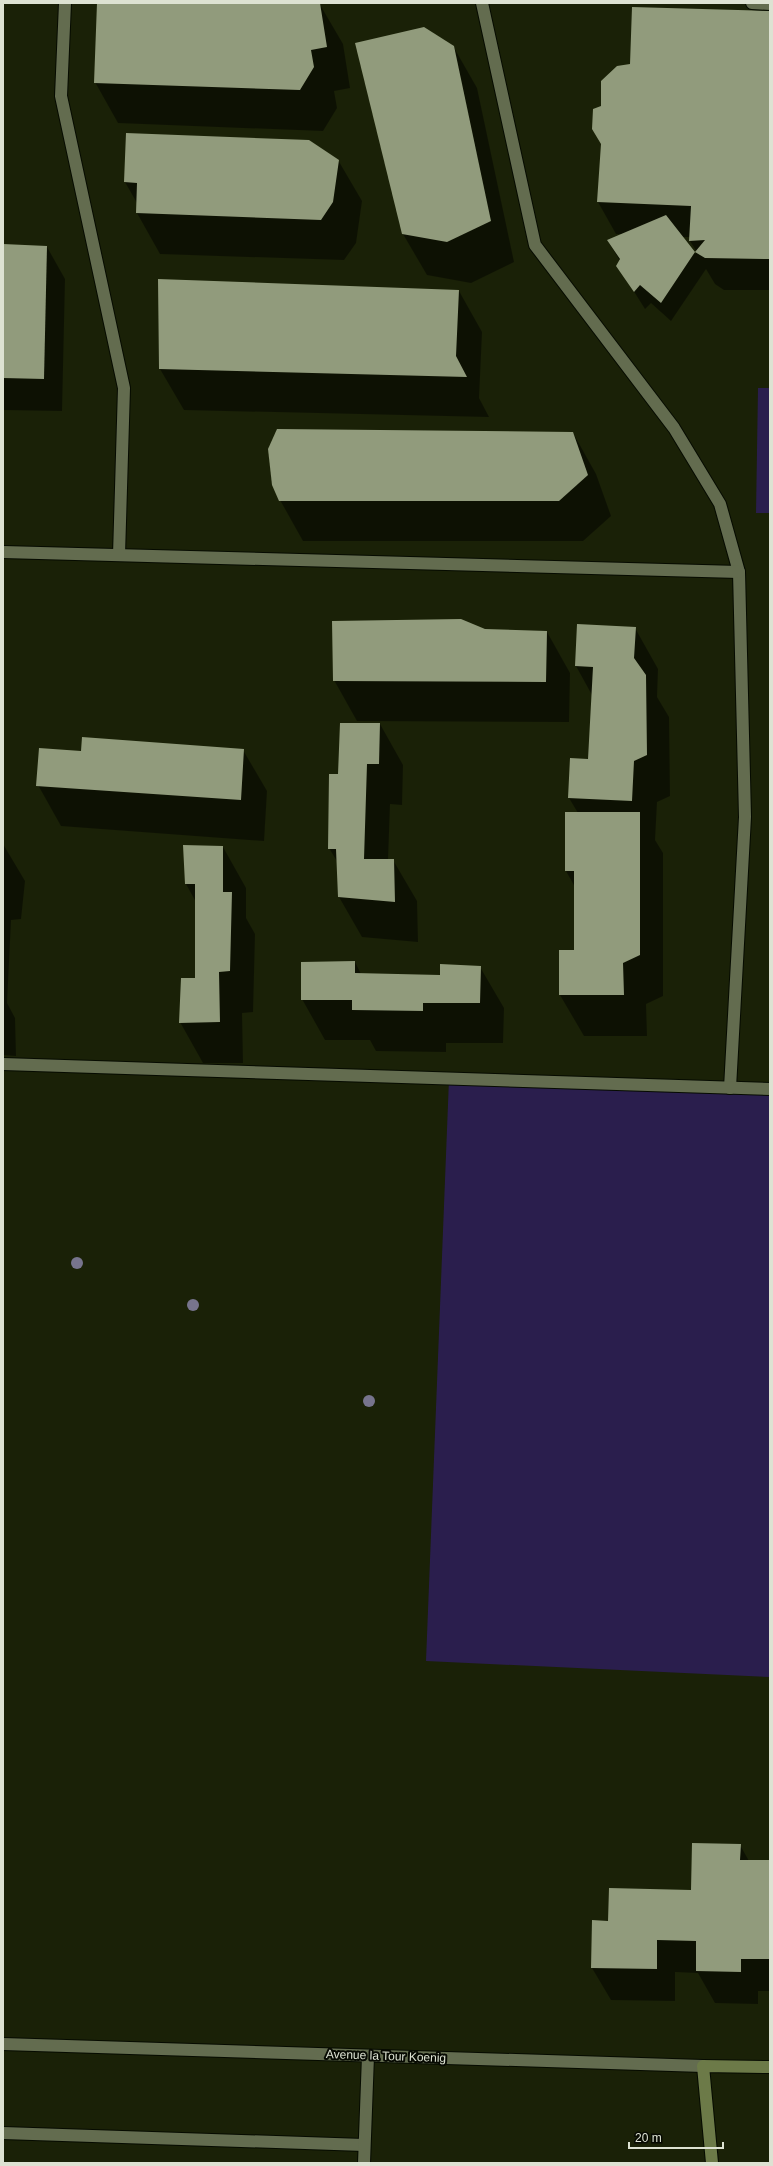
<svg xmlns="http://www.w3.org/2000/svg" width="773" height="2166" font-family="Arial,sans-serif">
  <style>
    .green { fill: #2a1e4d }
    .shadow { fill: #0007; fill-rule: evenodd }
    .building { fill: #919b7c }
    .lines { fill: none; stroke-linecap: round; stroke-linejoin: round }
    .lane-casing { stroke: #060b00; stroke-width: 14 }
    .street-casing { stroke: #060b00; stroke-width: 14 }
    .secondary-casing { stroke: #060b00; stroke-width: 14 }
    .lane { stroke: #636c4f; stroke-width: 12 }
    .street { stroke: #636c4f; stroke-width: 12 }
    .secondary { stroke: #6c7a48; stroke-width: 12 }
    .tree { fill: #77748d }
    .labels { text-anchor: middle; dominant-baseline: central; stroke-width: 4; stroke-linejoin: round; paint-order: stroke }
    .street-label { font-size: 12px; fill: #dde2d2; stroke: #070a02 }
  </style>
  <rect width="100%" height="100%" fill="#1a2107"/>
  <g class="green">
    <polygon points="758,388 770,388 770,513 756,513"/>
    <polygon points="449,1079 770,1092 770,1677 426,1661"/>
  </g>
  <g class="shadow">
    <polygon points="98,3 319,3 343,44 350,88 334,91 337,108 323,131 118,123 95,82"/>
    <path d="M770,12V290H724L715,284L706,269L671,321L651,303L645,309L618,266L620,261L608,241L623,234H616L598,202L602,144V107L631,65ZM682,237H691L690,241L697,252L695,254Z"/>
    <polygon points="453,46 477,88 514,262 471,283 427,275 403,234"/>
    <polygon points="127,134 338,160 362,201 356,243 344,260 160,254 137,213 137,203 125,182"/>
    <polygon points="3,245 47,247 65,279 62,411 3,410"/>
    <polygon points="159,280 459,291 482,332 479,398 489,417 184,410 160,369"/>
    <polygon points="573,433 596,474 611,516 583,541 303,541 280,500"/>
    <polygon points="635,628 658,669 657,697 669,717 670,796 657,802 655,840 663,853 663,996 646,1004 647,1036 584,1036 560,995 575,951 575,887 566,871 578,813 569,798 589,760 592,695 576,666"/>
    <polygon points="485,630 547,632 570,673 569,722 357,721 334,680"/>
    <polygon points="380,724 403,765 402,805 390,804 388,860 393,860 417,901 418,942 362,937 339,897 338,863 329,848 339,775"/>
    <polygon points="243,750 267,791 264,841 61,826 38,785 82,752"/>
    <polygon points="3,844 25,881 21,919 11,920 7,1003 15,1018 16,1056 3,1055"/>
    <polygon points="184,846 223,847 246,888 246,918 255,934 253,1012 242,1013 243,1063 203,1063 180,1022 196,979 196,902 186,884"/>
    <polygon points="355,962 361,974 441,976 480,967 504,1008 503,1043 446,1043 446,1052 376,1051 370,1040 325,1040 302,999"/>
    <polygon points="740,1845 749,1861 770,1861 770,1991 758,1991 758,2004 715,2003 698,1973 675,1972 675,2001 611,2000 592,1968 593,1922 609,1922 692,1891"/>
  </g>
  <g class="building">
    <polygon points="97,3 320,3 327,47 311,50 314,67 300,90 94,83"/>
    <polygon points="632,7 770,11 770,259 705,258 695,252 705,240 689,241 691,206 597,202 601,144 592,129 593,109 601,106 601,81 617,66 630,64"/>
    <polygon points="424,27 454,46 491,221 447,242 402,234 355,43"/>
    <polygon points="126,133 309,140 339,160 333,202 321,220 136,213 137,183 124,182"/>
    <polygon points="666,215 695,252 661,303 640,285 634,292 616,266 620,259 607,240"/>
    <polygon points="3,244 47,246 44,379 3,378"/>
    <polygon points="158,279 459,290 456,356 467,377 159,369"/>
    <polygon points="277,429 573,432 588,475 559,501 279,501 272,485 268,449"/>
    <polygon points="461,619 485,629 547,631 546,682 333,681 332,621"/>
    <polygon points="577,624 636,627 634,658 646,675 647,755 634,761 632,801 568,798 570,758 588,759 593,667 575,666"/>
    <polygon points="340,723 380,723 379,764 367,764 364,859 394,859 395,902 338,897 336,849 328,849 329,774 338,774"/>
    <polygon points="82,737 244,749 241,800 36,786 39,748 81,751"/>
    <polygon points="565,812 640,812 640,955 623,963 624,995 559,995 559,950 574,950 574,871 565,871"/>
    <polygon points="183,845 223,846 223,892 232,892 230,971 219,972 220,1022 179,1023 181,978 195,978 195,884 185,884"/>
    <polygon points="355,961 355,973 440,975 440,964 481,966 480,1003 423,1003 423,1011 352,1010 352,1000 301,1000 301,962"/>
    <polygon points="692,1843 741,1844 740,1860 770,1860 770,1959 741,1959 741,1972 696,1971 696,1941 657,1940 657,1969 591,1968 592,1920 608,1921 609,1888 691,1890"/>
  </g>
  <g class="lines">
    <g class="lane-casing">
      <g id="lane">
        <polyline points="3,2133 364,2145"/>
        <polyline points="364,2163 368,2056"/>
      </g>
    </g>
    <g class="street-casing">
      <g id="street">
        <polyline points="65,3 61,96 124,388 119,555"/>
        <polyline points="482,3 535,245 674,428 720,504 739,572 745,817 730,1088"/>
        <polyline points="752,3 770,4"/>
        <polyline points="3,552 739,572"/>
        <polyline points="3,1064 770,1089"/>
        <polyline points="3,2044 703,2066"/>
      </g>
    </g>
    <g class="secondary-casing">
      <polyline id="secondary" points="712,2163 703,2066 770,2067"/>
    </g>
    <use href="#lane" class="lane"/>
    <use href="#street" class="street"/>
    <use href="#secondary" class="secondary"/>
  </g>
  <g class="tree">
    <circle cx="77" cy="1263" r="6"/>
    <circle cx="193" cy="1305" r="6"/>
    <circle cx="369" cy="1401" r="6"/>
  </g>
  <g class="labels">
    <g class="street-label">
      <text transform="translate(386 2056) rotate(2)">Avenue la Tour Koenig</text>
    </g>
  </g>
  <rect width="773" height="2166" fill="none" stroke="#dde2d2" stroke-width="8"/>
  <path d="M629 2142v6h94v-6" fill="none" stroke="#dde2d2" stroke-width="2"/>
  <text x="635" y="2142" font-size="12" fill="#dde2d2" stroke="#070a02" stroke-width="3" paint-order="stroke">20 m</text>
</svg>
